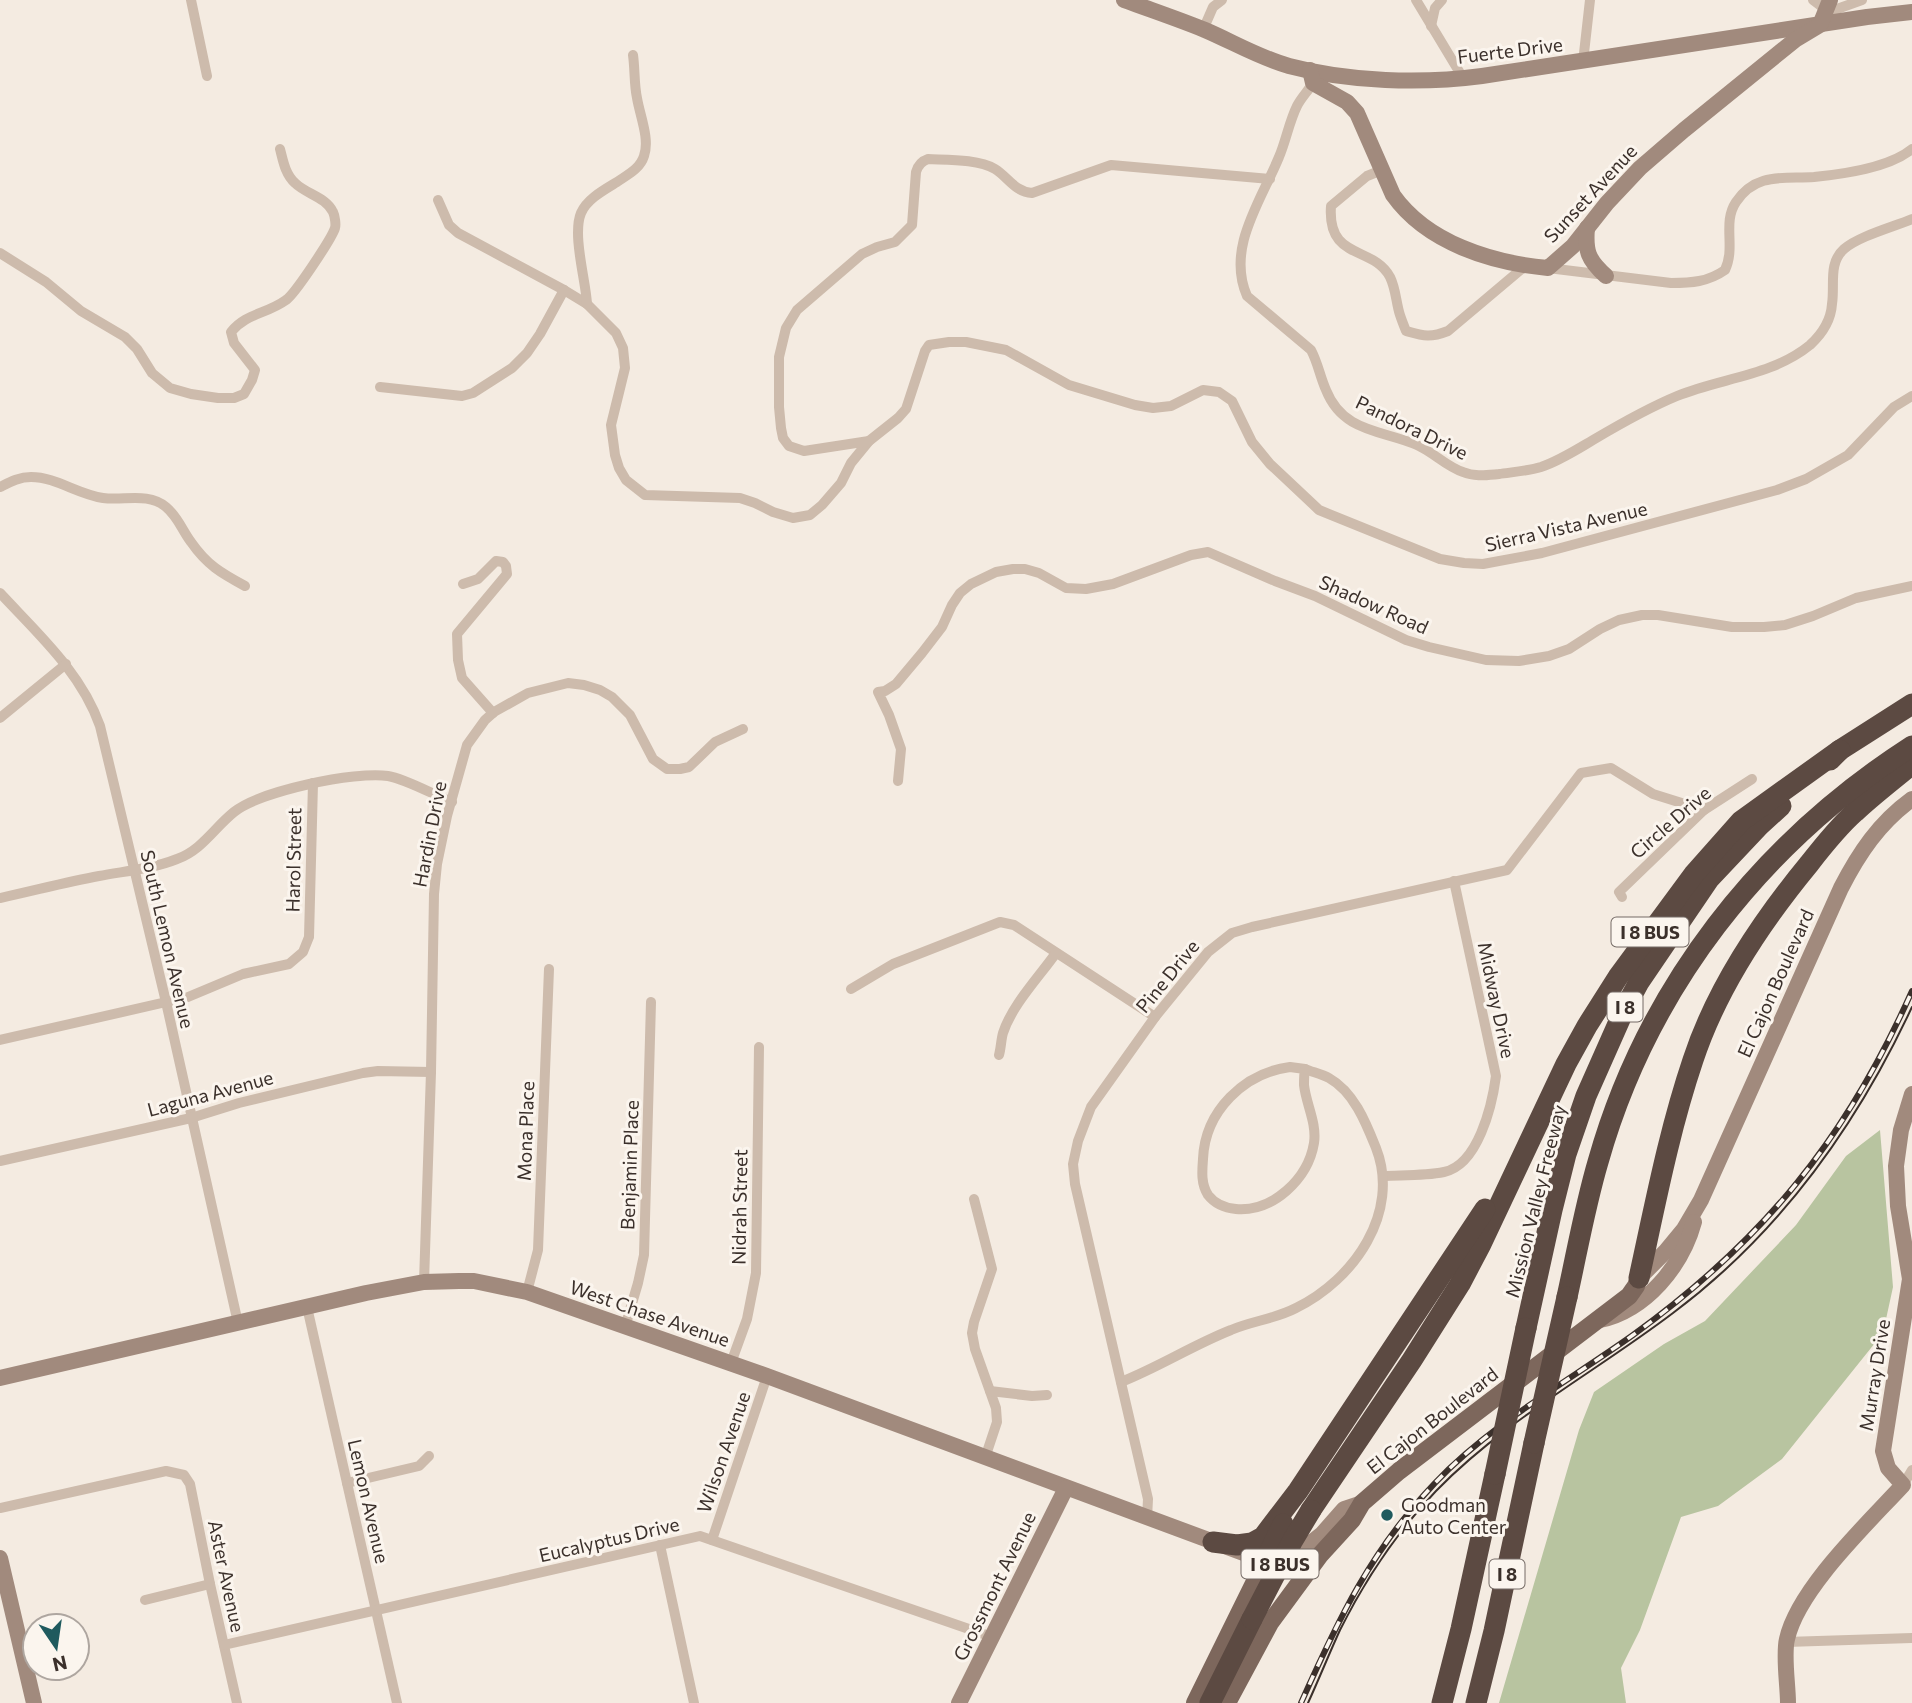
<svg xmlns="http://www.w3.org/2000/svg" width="1912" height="1703" font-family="Commissioner,sans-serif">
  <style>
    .green { fill: #b8c4a0 }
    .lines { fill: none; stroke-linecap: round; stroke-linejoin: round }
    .street { stroke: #cdbbac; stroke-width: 10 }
    .secondary { stroke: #a18a7d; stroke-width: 16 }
    .primary { stroke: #7d675c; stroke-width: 18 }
    .highway { stroke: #5c4a42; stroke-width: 21 }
    .tram { stroke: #3b302b; stroke-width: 2 }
    .rail-casing { stroke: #3b302b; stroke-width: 6 }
    .rail { stroke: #fbf5ee; stroke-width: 3.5; stroke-dasharray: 10; stroke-linecap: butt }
    .highway-bridge { stroke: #5c4a42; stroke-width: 21 }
    .poi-dot { fill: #1f5a5e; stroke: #fbf5ee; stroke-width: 2.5 }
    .labels { text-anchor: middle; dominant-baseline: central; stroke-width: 6; stroke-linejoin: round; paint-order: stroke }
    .shield { fill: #fbf5ee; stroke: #756b66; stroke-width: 2 }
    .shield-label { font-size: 18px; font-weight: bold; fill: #3b302b }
    .street-label { font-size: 19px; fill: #3b302b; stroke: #fbf5ee }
    .poi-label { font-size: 19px; fill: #3b302b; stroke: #fbf5ee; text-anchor: start }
  </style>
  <rect width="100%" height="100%" fill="#f4ebe1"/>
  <polygon class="green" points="1880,1130 1893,1287 1883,1333 1782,1459 1718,1506 1681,1517 1640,1630 1621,1668 1626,1703 1499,1703 1579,1430 1594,1392 1664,1344 1705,1321 1796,1225 1846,1156"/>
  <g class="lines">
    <g class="street">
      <polyline points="191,0 207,76"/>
      <polyline points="1416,0 1463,78"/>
      <polyline points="1813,0 1825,9"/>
      <polyline points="1824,21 1837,9 1862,0"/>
      <polyline points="1431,26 1435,8 1442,0"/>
      <polyline points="1203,30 1213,7 1222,0"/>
      <polyline points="1583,62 1590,0"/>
      <path d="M1313,83C1308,91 1301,98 1297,106C1289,122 1286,141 1279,157C1261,201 1226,248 1247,296L1311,350C1318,363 1320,377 1326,390C1343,433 1383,430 1417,445C1433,452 1447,467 1463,472C1475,477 1487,475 1499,474C1513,472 1528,471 1541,467C1559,461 1576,450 1593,440C1620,424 1648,408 1677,396C1721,378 1772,376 1810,345C1822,334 1831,320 1832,304C1835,285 1828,263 1844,249C1859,236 1893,227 1912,219"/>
      <path d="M1382,170L1367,176L1331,206C1327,261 1373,245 1390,277C1396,289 1396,303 1400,315C1402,321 1404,326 1406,331C1424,336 1430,338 1448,331L1525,266"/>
      <polyline points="438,200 449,225 458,233 564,290 587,304 616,333 623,348 625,368 611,425 615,455 619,468 626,480 645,495 740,498 755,503 773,512 793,518 810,515 822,505 841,483 851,463 869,441 898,418 906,409 925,351 929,345 949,342 966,342 1006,350 1069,385 1135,405 1153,408 1171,406 1203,390 1219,392 1232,401 1252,442 1270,464 1319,510 1440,559 1464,563 1483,564 1542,553 1777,490 1806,479 1848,455 1894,407 1912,396"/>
      <path d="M0,253L46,282L81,311L125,337L137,349L152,373L170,388L191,394L218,398H234L244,394L252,380L255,370L234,343L231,332C246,313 267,314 286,300C295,294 332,238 335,228C336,225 335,216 333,212C326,197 306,194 295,183C285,174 283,160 280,149"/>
      <path d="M1548,268L1671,283C1691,283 1708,282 1725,270C1736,247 1722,223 1736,202C1756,172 1784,179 1814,177C1844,174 1889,168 1912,149"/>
      <path d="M587,304C586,281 572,235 581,213C587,199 604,190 617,182C627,175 640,169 644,156C650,139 640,116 637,98C634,84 635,69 633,55"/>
      <polyline points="380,387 462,396 473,393 512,368 527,353 540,334 564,290"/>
      <path d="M869,441L804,451L789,446L783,438L781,428L779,407V357L786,328L797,310L862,254L877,247L895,242L912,225L916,172C918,165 922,161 928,159C947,160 978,159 995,169C1008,177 1015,192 1032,193L1111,165L1270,179"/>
      <path d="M0,487C10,482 19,477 31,477C56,477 77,494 103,498C124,501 148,492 166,507C178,517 182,530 191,542C207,565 221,573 245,586"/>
      <polyline points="463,584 478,579 496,561 503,562 506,566 507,574 457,634 458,660 462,678 493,713"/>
      <path d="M0,593C38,634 81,672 100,726L166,1002L238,1323"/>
      <polyline points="0,718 66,664"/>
      <polyline points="898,781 901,749 889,715 878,692 885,691 896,684 922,653 942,627 952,605 960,593 971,584 996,572 1013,569 1025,569 1039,573 1066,588 1086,589 1113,584 1191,555 1208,552 1275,581 1315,596 1406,640 1429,647 1486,660 1519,661 1549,656 1569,649 1600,629 1619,620 1642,615 1658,615 1732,627 1764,627 1785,625 1813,616 1856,598 1912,586"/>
      <polyline points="1622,897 1619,892 1704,810 1752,779"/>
      <path d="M0,898C33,891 66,882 99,876C125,871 152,869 177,859C202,850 214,828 234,812C260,791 355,771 388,776C406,779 434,795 452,802"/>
      <polyline points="851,989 893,964 1000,922 1014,925 1155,1017"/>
      <polyline points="0,1040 188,997 243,974 289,964 303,952 309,937 313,783"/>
      <path d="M999,1055C1001,1048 1001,1040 1003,1033C1012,1005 1039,977 1056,953"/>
      <path d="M1290,1067L1305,1069C1304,1074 1304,1080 1304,1085C1306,1104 1317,1123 1314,1143C1308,1179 1273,1212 1236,1209C1225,1208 1215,1204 1208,1195C1201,1184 1202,1172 1203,1159C1205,1111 1244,1073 1290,1067Z"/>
      <polyline points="0,1161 191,1118 239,1103 363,1073 378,1071 431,1072"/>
      <path d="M1383,1176C1403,1175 1424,1176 1444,1172C1478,1165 1492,1106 1496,1076L1454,881"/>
      <polyline points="974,1199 992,1269 974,1322 972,1333 975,1349 996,1408 997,1422 985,1458"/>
      <polyline points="424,1282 431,1072 434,894 437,864 447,816 467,745 485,720 494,712 528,693 568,683 584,685 600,690 612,697 630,715 653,759 667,769 680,769 689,767 715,742 743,729"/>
      <polyline points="527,1292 538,1250 549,969"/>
      <polyline points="307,1307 397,1703"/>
      <polyline points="625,1327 638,1283 644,1255 651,1002"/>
      <polyline points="731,1363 747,1319 756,1273 759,1047"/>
      <path d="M1121,1382C1159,1367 1193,1345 1231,1330C1252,1321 1275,1319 1296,1308C1354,1280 1401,1212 1376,1148C1366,1123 1354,1092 1329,1078C1322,1074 1312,1072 1305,1069"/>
      <polyline points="990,1391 1032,1396 1047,1395"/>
      <polyline points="347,1483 419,1466 429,1456"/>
      <polyline points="1903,1485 1912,1470"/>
      <polyline points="0,1508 166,1471 184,1475 190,1484 210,1584 237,1703"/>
      <polyline points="1147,1518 1148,1499 1075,1184 1073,1164 1078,1141 1091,1107 1155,1017 1208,952 1232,933 1252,927 1507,870 1581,773 1611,768 1653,794 1704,810"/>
      <polyline points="712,1540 767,1376"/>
      <polyline points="660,1545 694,1703"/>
      <polyline points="145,1600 210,1584"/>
      <polyline points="1786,1642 1912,1638"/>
      <polyline points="224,1645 700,1536 992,1637"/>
    </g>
    <g class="secondary">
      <path d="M1124,0C1151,10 1178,19 1205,30C1233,42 1260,58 1289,66C1349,82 1422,84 1482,76L1867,17L1912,12"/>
      <path d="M1310,70L1313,83L1347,102L1357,113L1393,195C1427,243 1492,263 1548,268L1573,246L1607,203L1640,168L1684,130L1795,40L1820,25L1830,0"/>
      <path d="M1587,228C1585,251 1588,260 1606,276"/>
      <path d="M1639,1278L1665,1252L1684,1229L1701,1200L1841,888C1859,853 1879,823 1912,799"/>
      <path d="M1600,1320C1646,1310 1682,1266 1694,1222"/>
      <polyline points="0,1378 366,1293 424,1282 459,1281 474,1281 527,1292 767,1376 1265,1561 1294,1552 1307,1546 1322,1534 1344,1509 1362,1503"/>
      <polyline points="0,1558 34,1703"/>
      <polyline points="959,1703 1066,1488"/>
      <path d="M1788,1703C1788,1685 1783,1655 1787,1639C1798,1589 1868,1523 1903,1485L1888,1468L1883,1451L1910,1279L1898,1206L1896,1166L1901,1130L1912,1094"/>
    </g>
    <g class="primary">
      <polyline points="1195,1703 1265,1561"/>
      <polyline points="1227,1703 1270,1623 1320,1555 1352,1520 1362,1503 1399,1471 1629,1296 1636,1286 1639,1278"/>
    </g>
    <g class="highway">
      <polyline points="1830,760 1840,750 1912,704"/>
      <path d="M1639,1278C1655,1205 1669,1131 1693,1060C1716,990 1762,921 1809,864C1823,846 1838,827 1855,812C1873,795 1893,780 1912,764"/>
      <path d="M1567,1297C1577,1252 1585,1206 1598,1162C1647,988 1760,844 1912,746"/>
      <polyline points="1526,1328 1552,1210 1566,1154 1586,1096 1625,1008 1639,982 1709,879 1759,826 1781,806"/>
      <polyline points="1311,1510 1412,1360 1460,1284 1481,1244 1566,1064 1587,1026 1618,977 1694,874 1741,821 1840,750"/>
      <polyline points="1213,1542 1237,1545 1252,1543 1263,1537 1298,1491 1485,1209"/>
      <polyline points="1265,1561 1283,1524"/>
      <polyline points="1210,1703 1252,1619"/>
      <polyline points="1442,1703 1461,1629 1495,1474"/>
      <polyline points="1476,1703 1494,1631 1534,1443"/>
    </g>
    <path class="tram" d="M1308,1703C1319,1679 1329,1654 1340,1630C1365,1580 1397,1532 1436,1491C1505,1420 1594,1373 1673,1313C1780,1233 1856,1127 1912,1007"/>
    <g class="rail-casing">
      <path id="rail" d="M1301,1703C1338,1620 1371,1550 1435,1483C1491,1424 1567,1382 1633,1335C1764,1240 1846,1139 1912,991"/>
    </g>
    <use href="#rail" class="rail"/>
    <g class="highway-bridge">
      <polyline points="1534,1443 1567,1297"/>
      <polyline points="1495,1474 1526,1328"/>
      <polyline points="1252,1619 1293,1540 1311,1510"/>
    </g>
  </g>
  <circle class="poi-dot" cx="1387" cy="1515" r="7"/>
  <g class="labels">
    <g class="shield">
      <rect x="1611.5" y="917.5" width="77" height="29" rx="5"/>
      <rect x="1607.5" y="992.5" width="35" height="29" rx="5"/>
      <rect x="1241.5" y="1549.5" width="77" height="29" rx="5"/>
      <rect x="1489.5" y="1559.5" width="35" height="29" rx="5"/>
    </g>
    <g class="shield-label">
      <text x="1650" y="932">I 8 BUS</text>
      <text x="1625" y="1007">I 8</text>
      <text x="1280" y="1564">I 8 BUS</text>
      <text x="1507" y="1574">I 8</text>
    </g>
    <g class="street-label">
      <text transform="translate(1510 50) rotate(-7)">Fuerte Drive</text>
      <text transform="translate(1590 193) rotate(-47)">Sunset Avenue</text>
      <text transform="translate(1412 427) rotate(26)">Pandora Drive</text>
      <text transform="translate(1566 526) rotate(-13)">Sierra Vista Avenue</text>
      <text transform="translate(1374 604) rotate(24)">Shadow Road</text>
      <text transform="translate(1670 822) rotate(-41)">Circle Drive</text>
      <text transform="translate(429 834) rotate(-79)">Hardin Drive</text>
      <text transform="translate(293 860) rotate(-89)">Harol Street</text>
      <text transform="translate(168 939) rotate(77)">South Lemon Avenue</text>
      <text transform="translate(1167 976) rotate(-51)">Pine Drive</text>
      <text transform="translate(1775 983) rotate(-66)">El Cajon Boulevard</text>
      <text transform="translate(1497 1000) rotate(78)">Midway Drive</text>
      <text transform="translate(210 1093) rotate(-15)">Laguna Avenue</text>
      <text transform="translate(525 1131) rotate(-88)">Mona Place</text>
      <text transform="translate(629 1165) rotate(-88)">Benjamin Place</text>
      <text transform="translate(1535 1201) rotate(-76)">Mission Valley Freeway</text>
      <text transform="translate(739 1207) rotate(-89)">Nidrah Street</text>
      <text transform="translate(650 1313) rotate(19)">West Chase Avenue</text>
      <text transform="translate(1874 1375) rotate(-81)">Murray Drive</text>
      <text transform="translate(1432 1420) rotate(-38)">El Cajon Boulevard</text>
      <text transform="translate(723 1452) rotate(-71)">Wilson Avenue</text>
      <text transform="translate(369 1501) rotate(77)">Lemon Avenue</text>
      <text transform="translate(609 1539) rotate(-13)">Eucalyptus Drive</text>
      <text transform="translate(227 1576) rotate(78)">Aster Avenue</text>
      <text transform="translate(994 1586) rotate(-64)">Grossmont Avenue</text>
    </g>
    <g class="poi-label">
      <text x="1401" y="1504">Goodman<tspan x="1401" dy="22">Auto Center</tspan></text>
    </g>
  </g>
  <g transform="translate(56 1647) rotate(167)"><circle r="33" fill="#fbf5ee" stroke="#aea6a0" stroke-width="2"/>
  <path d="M0-5L12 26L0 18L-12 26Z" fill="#1f5a5e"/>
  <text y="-10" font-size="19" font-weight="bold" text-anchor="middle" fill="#3b302b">N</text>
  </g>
</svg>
